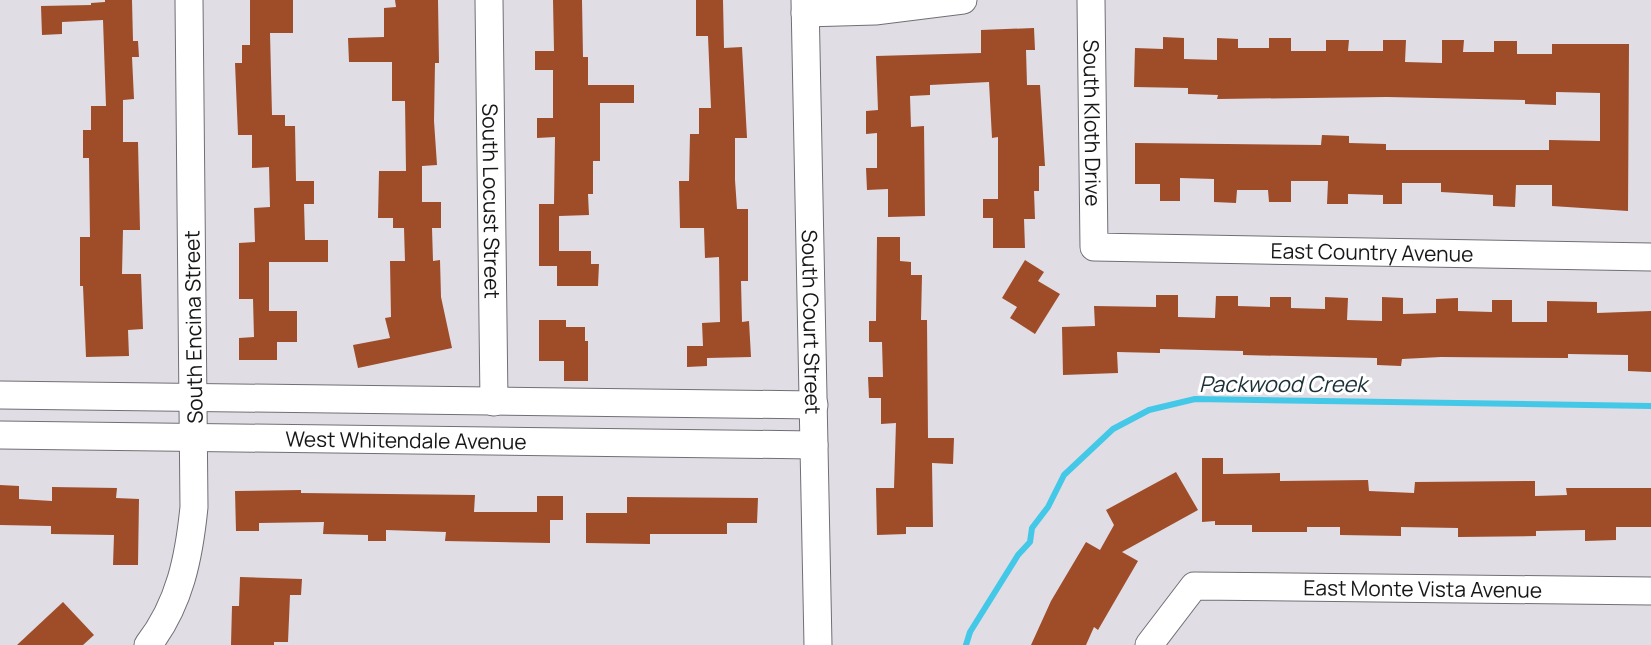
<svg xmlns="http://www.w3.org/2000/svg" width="1651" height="645" font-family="Manrope,sans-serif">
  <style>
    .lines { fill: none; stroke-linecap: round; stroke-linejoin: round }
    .stream { stroke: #43c8e7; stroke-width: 6 }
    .building { fill: #9f4c29 }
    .minor-casing { stroke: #726e76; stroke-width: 29 }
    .minor { stroke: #fff; stroke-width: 27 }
    .labels { text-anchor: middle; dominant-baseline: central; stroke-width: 6; stroke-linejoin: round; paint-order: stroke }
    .street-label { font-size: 21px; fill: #171618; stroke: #fff }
    .water-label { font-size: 22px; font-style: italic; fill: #1a3036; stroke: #fff }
  </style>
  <rect width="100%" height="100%" fill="#e1dde5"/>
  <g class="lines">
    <polyline class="stream" points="966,645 970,632 1018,555 1030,542 1032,528 1048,507 1064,475 1113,429 1149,410 1195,399 1651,406"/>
  </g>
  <g class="building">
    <polygon points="105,0 132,0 133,41 138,41 139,57 132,57 134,99 123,100 123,142 138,142 140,230 123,230 122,274 141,274 143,329 128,330 129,356 86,357 83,286 80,286 80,237 90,237 89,158 83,158 83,130 91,130 91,106 106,106 103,20 62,22 62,34 42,35 41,6 91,5 91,3 105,2"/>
    <polygon points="250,0 293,0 293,33 270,33 272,115 285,115 285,126 295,126 296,181 314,181 314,204 304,204 305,240 328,240 328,262 269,262 269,311 297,311 297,342 277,342 277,360 239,360 239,338 254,337 253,299 239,299 239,243 255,242 254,208 270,207 269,167 252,168 252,135 238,135 235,63 242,63 242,45 250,45"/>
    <polygon points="395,0 438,0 439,63 435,63 434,121 437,165 422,166 422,202 441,202 441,228 432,228 433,261 440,260 441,297 452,348 358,368 353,345 390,338 385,318 391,317 390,261 405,261 404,228 393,228 393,218 378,218 379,171 406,171 405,101 392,101 392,62 349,62 348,38 384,37 384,8 396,7"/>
    <polygon points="553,0 582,0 583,57 588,57 588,85 634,85 634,103 600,103 600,161 593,161 593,194 588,194 589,215 559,216 559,251 591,251 591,264 599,264 598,286 557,286 557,266 539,266 539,204 554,204 555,137 537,138 537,118 553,118 553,70 535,70 535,51 554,51"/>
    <polygon points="696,0 723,0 724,48 742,47 747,138 735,138 735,180 737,209 748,209 748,281 741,281 742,322 749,321 751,357 707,358 707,366 687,367 687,346 703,346 702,323 720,322 719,257 705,258 704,228 680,228 679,181 689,181 690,134 699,134 699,108 711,108 708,36 696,36"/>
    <polygon points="1034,28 1035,50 1026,50 1027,85 1040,85 1045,166 1039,166 1039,191 1034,191 1035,219 1024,219 1025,248 993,248 993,218 983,218 983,199 998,199 998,137 992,138 989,82 930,85 930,95 910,96 911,127 924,126 925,216 888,217 888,189 867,190 866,168 877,168 877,133 866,134 866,111 878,110 876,56 981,53 981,30"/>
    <polygon points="1163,37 1184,38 1184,59 1217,60 1217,38 1238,39 1238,48 1269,48 1269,38 1291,38 1291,51 1326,51 1326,40 1349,40 1348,51 1383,51 1383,40 1406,40 1405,62 1442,63 1442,40 1464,40 1463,52 1494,52 1494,41 1517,41 1517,54 1552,54 1552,44 1629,44 1628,211 1552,206 1552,185 1516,185 1515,207 1493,206 1493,195 1441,192 1441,183 1402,183 1402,204 1383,204 1383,195 1348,194 1348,204 1327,204 1328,181 1291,181 1291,202 1269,202 1268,190 1237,190 1236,203 1214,202 1214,179 1180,178 1180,201 1160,201 1160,184 1135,184 1135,143 1321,145 1322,135 1349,136 1349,143 1386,144 1386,150 1549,150 1549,140 1600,141 1600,93 1556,92 1556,105 1525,104 1525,100 1387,97 1217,99 1218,95 1188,94 1188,88 1134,87 1135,48 1163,49"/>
    <polygon points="877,237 900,237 900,261 911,262 911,275 922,275 921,320 927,320 928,438 954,438 953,464 932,463 933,527 906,527 906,534 877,535 876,488 894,488 896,423 881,424 881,398 869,398 868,377 883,377 882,342 869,342 869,321 876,321"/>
    <polygon points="1025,260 1044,272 1038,281 1060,294 1035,334 1010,318 1017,307 1002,298"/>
    <polygon points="1156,295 1178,295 1178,317 1215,318 1216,296 1238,296 1238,306 1270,307 1270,297 1291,297 1291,308 1325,309 1325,297 1348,298 1347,320 1382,321 1382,297 1403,298 1403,314 1436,313 1436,299 1458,298 1458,311 1492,312 1492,300 1512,300 1512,322 1547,322 1547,301 1597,302 1597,313 1651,311 1651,372 1628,371 1628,355 1568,354 1568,358 1441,357 1402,359 1401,366 1377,365 1377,358 1243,355 1243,351 1160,349 1160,353 1117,352 1118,373 1063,375 1062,327 1095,326 1094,306 1156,307"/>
    <polygon points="539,320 566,320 566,327 585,327 585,341 588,341 588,381 564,381 564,361 539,361"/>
    <polygon points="1202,458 1223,458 1223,474 1280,473 1280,481 1368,480 1369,491 1414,493 1415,482 1535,481 1535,496 1567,495 1566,488 1651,488 1651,527 1616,527 1616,540 1585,541 1585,530 1536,531 1536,536 1458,537 1458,528 1401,527 1401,536 1340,535 1340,527 1307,527 1307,532 1252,532 1252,525 1215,525 1215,521 1202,522"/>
    <polygon points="1176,472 1198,510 1122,552 1138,561 1098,630 1094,627 1086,645 1031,645 1051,601 1086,542 1100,550 1114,525 1106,510"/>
    <polygon points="0,485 19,486 19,499 52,501 52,487 117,488 116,498 139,499 138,565 113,565 114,535 51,534 51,526 0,525"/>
    <polygon points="301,490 301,493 475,495 474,512 537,512 537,496 563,496 563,520 550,520 550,543 445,541 446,532 386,530 386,541 368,541 368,535 323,534 324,522 259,523 259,531 236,531 235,491"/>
    <polygon points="627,497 758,498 757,523 727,523 727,534 650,534 650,544 586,543 586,513 627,513"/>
    <polygon points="240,577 302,579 301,595 290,595 288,642 274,642 274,645 231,645 232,606 239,606"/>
    <polygon points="63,602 94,635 83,645 17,645"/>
  </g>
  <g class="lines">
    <g class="minor-casing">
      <g id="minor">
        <path id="s1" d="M489,0L494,402"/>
        <path id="s2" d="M805,0L818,645"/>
        <path id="s3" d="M1091,0L1094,247L1651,257"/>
        <polyline points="805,13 875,11 963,0"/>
        <polyline points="0,395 814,405"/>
        <path id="s4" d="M0,435L814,445"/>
        <path d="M148,645C180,604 189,557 194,507L189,0"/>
        <path id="s5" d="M1149,645L1194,586L1651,591"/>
      </g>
    </g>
    <use href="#minor" class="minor"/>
  </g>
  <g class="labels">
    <g class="street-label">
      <text stroke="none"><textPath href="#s3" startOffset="123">South Kloth Drive</textPath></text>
      <text stroke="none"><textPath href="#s1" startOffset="201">South Locust Street</textPath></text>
      <text stroke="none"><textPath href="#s3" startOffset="525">East Country Avenue</textPath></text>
      <text stroke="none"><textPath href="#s2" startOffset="322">South Court Street</textPath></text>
      <text transform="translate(193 327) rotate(-91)">South Encina Street</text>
      <text stroke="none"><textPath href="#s4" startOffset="406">West Whitendale Avenue</textPath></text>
      <text stroke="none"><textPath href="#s5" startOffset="303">East Monte Vista Avenue</textPath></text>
    </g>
    <g class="water-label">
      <text x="1283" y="384">Packwood Creek</text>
    </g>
  </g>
</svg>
